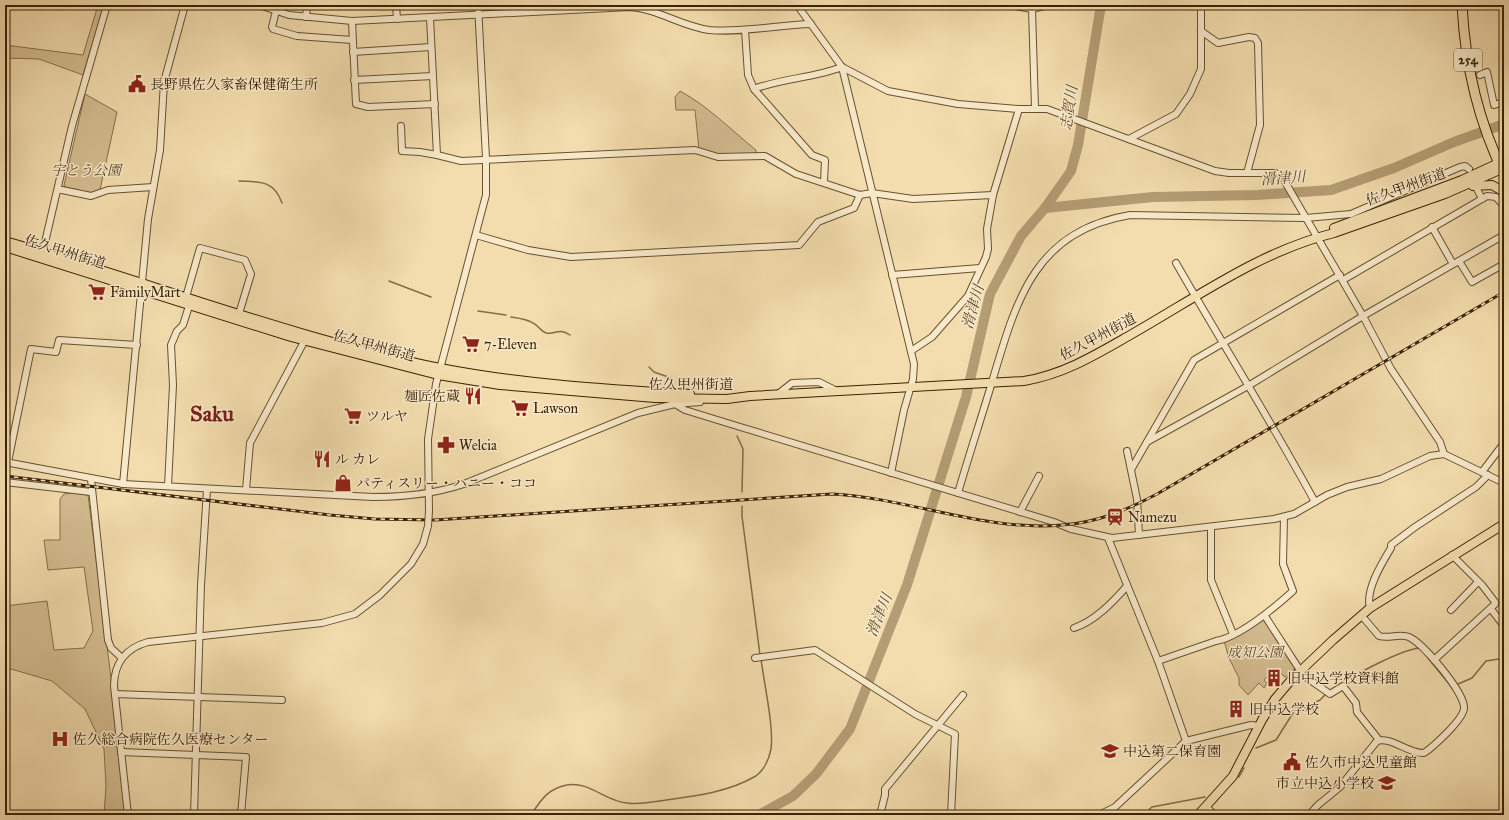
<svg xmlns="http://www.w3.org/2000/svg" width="1509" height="820" font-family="'IM FELL Great Primer','Noto Serif JP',serif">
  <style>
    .green { fill: #d4bd91; stroke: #88704a }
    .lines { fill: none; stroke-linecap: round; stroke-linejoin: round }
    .stream { stroke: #846c47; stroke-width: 1.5 }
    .river { stroke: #b49d74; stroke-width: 10 }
    .minor-casing { stroke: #69512e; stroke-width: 8 }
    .major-casing { stroke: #3b2204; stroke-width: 10 }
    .highway-casing { stroke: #3b2204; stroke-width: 11 }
    .minor { stroke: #f7e9ca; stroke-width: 6 }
    .major { stroke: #f3ddae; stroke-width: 8 }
    .highway { stroke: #f3ddae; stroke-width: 9 }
    .rail-casing { stroke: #3b2204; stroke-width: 3 }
    .rail { stroke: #f7e9ca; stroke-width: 1.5; stroke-dasharray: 4.5; stroke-linecap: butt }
    .minor-bridge-casing { stroke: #69512e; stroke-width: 8; stroke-linecap: butt }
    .minor-bridge { stroke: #f7e9ca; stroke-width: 6 }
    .labels { text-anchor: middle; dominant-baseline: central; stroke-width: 3; stroke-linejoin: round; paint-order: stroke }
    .shield { fill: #f7e9ca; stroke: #735e3f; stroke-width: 1 }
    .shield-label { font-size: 13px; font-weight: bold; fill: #3b2204 }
    .poi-label { font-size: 14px; fill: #3b2204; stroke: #f7e9ca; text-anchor: start }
    .park-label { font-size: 14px; font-style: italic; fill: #614927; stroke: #f7e9ca }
    .street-label { font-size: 14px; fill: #3b2204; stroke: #f7e9ca }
    .water-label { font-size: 15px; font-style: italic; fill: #654d2b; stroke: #f7e9ca }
    .town-label { font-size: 22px; font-weight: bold; fill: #7a1f14; stroke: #f7e9ca }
  </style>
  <rect width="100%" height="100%" fill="#f3ddae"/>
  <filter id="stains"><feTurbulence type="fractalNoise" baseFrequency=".005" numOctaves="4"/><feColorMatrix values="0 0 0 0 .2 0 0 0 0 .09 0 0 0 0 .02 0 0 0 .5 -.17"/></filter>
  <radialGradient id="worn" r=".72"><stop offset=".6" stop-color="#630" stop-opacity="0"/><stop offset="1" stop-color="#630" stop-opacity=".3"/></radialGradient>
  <g class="green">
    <polygon points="98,5 104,5 83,75 39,59 5,58 5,45 83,55"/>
    <path d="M680,91C708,106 731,130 756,150V154L719,155L699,150L695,110H676L675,97Z"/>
    <polygon points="85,94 117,112 100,190 91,193 65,187 64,185"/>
    <polygon points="74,493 88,495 111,678 126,815 104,815 106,786 104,749 85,709 52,681 11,669 5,670 5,606 47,601 54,650 84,648 93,631 84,567 48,570 44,540 60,540 60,499 64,494"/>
    <polygon points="1261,619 1265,620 1296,668 1285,677 1275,668 1264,680 1267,683 1264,688 1259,683 1248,695 1239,685 1239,678 1229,658 1224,641"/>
  </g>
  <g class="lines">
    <g class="stream">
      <path d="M239,181C260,182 274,180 282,203"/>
      <polyline points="389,281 431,297"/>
      <polyline points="478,311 506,315"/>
      <path d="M511,317C518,318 527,319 533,323C538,325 540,331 546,333C556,335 558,327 570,335"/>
      <polyline points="649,367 654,372 671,378"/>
      <polyline points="737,436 743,449 742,492"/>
      <polyline points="742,506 742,516 760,655"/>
      <polyline points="1423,652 1450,685"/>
      <path d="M1342,683C1358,673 1401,650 1419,648"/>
      <polyline points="1458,684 1472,678 1486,661 1499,659 1504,654"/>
      <polyline points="1256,748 1276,740 1293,713 1320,700 1326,694"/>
      <polyline points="1239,777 1244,768"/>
      <path d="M531,815C541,800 547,789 567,785C589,781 605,801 627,803C640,805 653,802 666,800C695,796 728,792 754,777C763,772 769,760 771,749C774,727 764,683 761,659"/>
      <polyline points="1143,815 1152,807 1205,797"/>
    </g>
    <g class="river">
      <polyline points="1045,208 1153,197 1257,195 1331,190 1394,168 1454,142 1504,124"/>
      <polyline points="759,815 793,796 816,774 850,729 907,585 966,397 990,294 1021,236 1045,208 1071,171 1078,145 1101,5"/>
    </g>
    <g class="minor-casing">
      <g id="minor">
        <path d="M259,5L289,15L352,21L630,7C658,9 681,26 709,30C743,33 777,25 811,24"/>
        <polyline points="396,5 397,19"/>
        <polyline points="797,5 842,67 888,91 958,104 1019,109 1047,109 1215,171 1229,173 1275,173 1281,175 1363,316 1391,369 1440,442 1444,454 1504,483"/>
        <polyline points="1009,5 1032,9 1048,5"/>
        <polyline points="1032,9 1035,108"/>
        <polyline points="276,11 272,27 273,29 297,36 352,40"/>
        <polyline points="306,17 307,5"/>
        <polyline points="430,18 437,155 461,161 695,150 718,157 765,156 796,174 860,195 872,193 913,199 993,195"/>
        <polyline points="352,21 356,104 368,107 435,104"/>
        <polyline points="745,30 748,75 754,89 812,155 825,160 824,182"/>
        <polyline points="1201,31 1218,43 1249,37 1255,38 1258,43 1260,125 1247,173"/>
        <polyline points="353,52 431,47"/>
        <polyline points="842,67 914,364 913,379 904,410 891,473"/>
        <polyline points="1480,75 1487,72 1494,105 1504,102"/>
        <polyline points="354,80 433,76"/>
        <path d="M754,89C783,78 814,78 842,67"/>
        <polyline points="401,126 402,151 420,152 437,155"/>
        <polyline points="1129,139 1176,114 1190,94 1201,69 1201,5"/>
        <polyline points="1477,189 1482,199"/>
        <polyline points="58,190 62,190 91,196 108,190 153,187"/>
        <polyline points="1432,227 1453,264"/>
        <polyline points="476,235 528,250 571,257 799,245 818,222 854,208 860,195"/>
        <polyline points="43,251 72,126 107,5"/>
        <polyline points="1459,261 1472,282 1504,264"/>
        <path d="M1176,263C1222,343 1271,421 1315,502"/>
        <polyline points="892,275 980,268"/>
        <polyline points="1343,280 1487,196 1496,197 1504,206"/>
        <polyline points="186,297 200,248 245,260 251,274 238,317"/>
        <polyline points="911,351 932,337 968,296 986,257 988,249 987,229 993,195 1019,109"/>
        <polyline points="778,394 792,383 819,382 837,391"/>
        <polyline points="675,404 685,410 737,426 1054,522 1071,529 1112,538 1274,519 1294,514 1327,495 1347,487 1381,479 1430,456 1444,454"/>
        <polyline points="1147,442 1248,386 1363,316 1504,235"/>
        <polyline points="1127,451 1137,499 1139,535"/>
        <path d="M5,462L123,484L373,497C404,497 434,494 464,484L638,413L675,404L700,402"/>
        <polyline points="8,462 31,349 56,352 59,340 137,345"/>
        <polyline points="1132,468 1194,360 1340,275"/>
        <polyline points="1482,472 1504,443"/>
        <polyline points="91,479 108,640 111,648 122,658"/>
        <polyline points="5,482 91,492"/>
        <polyline points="123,484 148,219 160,150 164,82 185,5"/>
        <polyline points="168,486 173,385 171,345 177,331 183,325 189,306"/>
        <polyline points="246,490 250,443 306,338"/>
        <path d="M958,493C969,455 981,419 992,382C1016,301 1034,231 1130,215L1306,218L1351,214L1460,167L1465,166L1469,169"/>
        <polyline points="429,511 428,439 436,384 486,195 486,158 478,5"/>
        <polyline points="1020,512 1039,476"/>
        <polyline points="1211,527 1211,580 1233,634"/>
        <polyline points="1108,538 1158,661 1186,741"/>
        <path d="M1370,608C1365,590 1382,563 1391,548V545L1415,527L1476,487L1488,475"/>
        <polyline points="1491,609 1504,626"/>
        <polyline points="1451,610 1478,582"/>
        <polyline points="1265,616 1303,675 1330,694 1343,686 1356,703 1357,712 1379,740"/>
        <path d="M1074,628C1095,621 1113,602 1127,586"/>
        <polyline points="755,658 815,650 915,714 955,734 951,815"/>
        <polyline points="1434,660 1495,604 1495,602 1482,585 1452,555"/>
        <path d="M1158,661L1216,641C1240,637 1274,608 1293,591L1283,564L1284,517"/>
        <polyline points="115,694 282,700"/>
        <polyline points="121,752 246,757 241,815"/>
        <polyline points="1206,807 1215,815"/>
        <path d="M128,815L114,686C114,663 126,648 148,642L322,623L355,614L380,595L411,564L423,544L428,526"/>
        <polyline points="194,815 201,585 207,489"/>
        <polyline points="880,815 885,795 885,789 963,695"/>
        <polyline points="1099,815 1115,807 1186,741 1251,725 1259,726"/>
        <path d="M1309,815L1318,805L1340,787L1377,741C1390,736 1409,754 1424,753C1433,747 1464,719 1464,708C1465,693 1423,643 1409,637C1400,633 1389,639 1379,636L1361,615"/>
      </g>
    </g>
    <g class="major-casing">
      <g id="major">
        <polyline points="1473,186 1492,185 1504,192"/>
        <polyline points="1334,228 1462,180 1503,161"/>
        <path d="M5,241C150,282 292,338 440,368C522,384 607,389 690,394"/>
        <path d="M5,247L291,337L438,375L500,385L655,398L727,399L750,396L1024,381C1065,374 1097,354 1132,334C1197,297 1261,251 1334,233L1445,194L1504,168"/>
        <polyline points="1198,815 1233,776 1262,720 1275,699 1292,679 1333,640 1370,608 1504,524"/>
      </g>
    </g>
    <g class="highway-casing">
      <path id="highway" d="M1462,5C1465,63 1478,121 1504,174"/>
    </g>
    <use href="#minor" class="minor"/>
    <use href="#major" class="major"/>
    <use href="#highway" class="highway"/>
    <g class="rail-casing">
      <path id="rail" d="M5,476L330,515L375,519L435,520L832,494C909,498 985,532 1062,525C1096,523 1127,510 1157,494L1504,292"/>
    </g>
    <use href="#rail" class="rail"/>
    <g class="minor-bridge-casing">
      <polyline id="minor-bridge" points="428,526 429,511"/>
    </g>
    <use href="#minor-bridge" class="minor-bridge"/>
  </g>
  <defs>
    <g id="civic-bare" transform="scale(1.38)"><path d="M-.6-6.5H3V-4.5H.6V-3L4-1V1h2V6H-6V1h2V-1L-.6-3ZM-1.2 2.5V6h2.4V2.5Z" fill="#8f2418" stroke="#f7e9ca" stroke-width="2.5" paint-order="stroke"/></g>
    <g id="supermarket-bare" transform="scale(1.38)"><path d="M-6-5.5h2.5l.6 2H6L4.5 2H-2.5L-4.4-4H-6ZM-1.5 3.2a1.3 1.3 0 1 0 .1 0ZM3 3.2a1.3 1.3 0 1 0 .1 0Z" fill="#8f2418" stroke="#f7e9ca" stroke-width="2.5" paint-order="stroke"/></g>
    <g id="restaurant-bare" transform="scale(1.38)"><path d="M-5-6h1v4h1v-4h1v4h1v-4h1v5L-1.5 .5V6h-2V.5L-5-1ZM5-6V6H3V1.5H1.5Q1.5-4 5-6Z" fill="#8f2418" stroke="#f7e9ca" stroke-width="2.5" paint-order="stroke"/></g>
    <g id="pharmacy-bare" transform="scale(1.38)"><path d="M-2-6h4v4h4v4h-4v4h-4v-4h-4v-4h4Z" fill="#8f2418" stroke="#f7e9ca" stroke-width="2.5" paint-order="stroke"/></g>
    <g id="shop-bare" transform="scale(1.38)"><path d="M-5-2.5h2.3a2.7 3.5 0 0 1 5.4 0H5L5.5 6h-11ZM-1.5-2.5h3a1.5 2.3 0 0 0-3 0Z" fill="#8f2418" stroke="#f7e9ca" stroke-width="2.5" paint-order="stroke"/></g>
    <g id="station-bare" transform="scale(1.38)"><path d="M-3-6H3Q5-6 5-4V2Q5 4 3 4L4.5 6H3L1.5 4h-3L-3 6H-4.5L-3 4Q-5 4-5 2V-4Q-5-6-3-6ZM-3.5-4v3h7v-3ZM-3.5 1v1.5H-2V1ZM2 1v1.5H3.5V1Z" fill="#8f2418" stroke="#f7e9ca" stroke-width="2.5" paint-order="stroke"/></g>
    <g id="building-bare" transform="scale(1.38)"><path d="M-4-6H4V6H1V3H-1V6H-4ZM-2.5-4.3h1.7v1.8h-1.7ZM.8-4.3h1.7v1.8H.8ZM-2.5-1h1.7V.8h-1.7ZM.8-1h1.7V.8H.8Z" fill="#8f2418" stroke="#f7e9ca" stroke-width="2.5" paint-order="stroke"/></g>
    <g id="hospital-bare" transform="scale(1.38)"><path d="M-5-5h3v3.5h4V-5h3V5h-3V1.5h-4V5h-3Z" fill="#8f2418" stroke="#f7e9ca" stroke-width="2.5" paint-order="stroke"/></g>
    <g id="school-bare" transform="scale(1.38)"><path d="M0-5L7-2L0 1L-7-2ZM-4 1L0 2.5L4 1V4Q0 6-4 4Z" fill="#8f2418" stroke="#f7e9ca" stroke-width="2.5" paint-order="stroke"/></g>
  </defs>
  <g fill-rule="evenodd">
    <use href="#civic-bare" x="137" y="84"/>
    <use href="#supermarket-bare" x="97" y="292"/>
    <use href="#supermarket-bare" x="471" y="344"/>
    <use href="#restaurant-bare" x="473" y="396"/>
    <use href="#supermarket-bare" x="520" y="408"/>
    <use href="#supermarket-bare" x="353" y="416"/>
    <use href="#pharmacy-bare" x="446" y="445"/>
    <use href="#restaurant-bare" x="322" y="459"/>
    <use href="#shop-bare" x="343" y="483"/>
    <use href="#station-bare" x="1115" y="517"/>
    <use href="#building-bare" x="1274" y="678"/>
    <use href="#building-bare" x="1236" y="709"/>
    <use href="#hospital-bare" x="60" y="739"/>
    <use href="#school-bare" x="1110" y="751"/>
    <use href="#civic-bare" x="1292" y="762"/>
    <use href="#school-bare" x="1387" y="783"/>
  </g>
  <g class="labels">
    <rect class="shield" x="1454" y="49" width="28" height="22" rx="3"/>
    <g class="shield-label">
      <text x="1468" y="60">254</text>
    </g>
    <g class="poi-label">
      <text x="150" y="84">長野県佐久家畜保健衛生所</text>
      <text x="110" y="292">FamilyMart</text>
      <text x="484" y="344">7-Eleven</text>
      <text x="460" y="396" text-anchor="end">麺匠佐蔵</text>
      <text x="533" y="408">Lawson</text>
      <text x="366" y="416">ツルヤ</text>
      <text x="459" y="445">Welcia</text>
      <text x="335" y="459">ル カレ</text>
      <text x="356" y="483">パティスリー・ハニー・ココ</text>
      <text x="1128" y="517">Namezu</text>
      <text x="1287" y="678">旧中込学校資料館</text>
      <text x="1249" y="709">旧中込学校</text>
      <text x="73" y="739">佐久総合病院佐久医療センター</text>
      <text x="1123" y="751">中込第二保育園</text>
      <text x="1305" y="762">佐久市中込児童館</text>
      <text x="1374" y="783" text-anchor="end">市立中込小学校</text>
    </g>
    <g class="park-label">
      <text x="86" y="170">宇とう公園</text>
      <text x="1255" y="652">成知公園</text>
    </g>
    <g class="street-label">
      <text transform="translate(1406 187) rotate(-20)">佐久甲州街道</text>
      <text transform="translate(65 252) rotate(17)">佐久甲州街道</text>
      <text transform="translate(1098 337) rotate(-28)">佐久甲州街道</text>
      <text transform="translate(374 346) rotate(15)">佐久甲州街道</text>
      <text x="691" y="384">佐久甲州街道</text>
    </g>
    <g class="water-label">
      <text transform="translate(1069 108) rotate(-81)">志賀川</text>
      <text transform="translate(1283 178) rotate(-4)">滑津川</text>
      <text transform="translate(973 307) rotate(-74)">滑津川</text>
      <text transform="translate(879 615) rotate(-68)">滑津川</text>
    </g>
    <g class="town-label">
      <text x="212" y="413">Saku</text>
    </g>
  </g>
  <rect width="1509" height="820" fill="none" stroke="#f3ddae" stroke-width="20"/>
  <rect x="6" y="6" width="1497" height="808" fill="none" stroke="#3b2204" stroke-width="2"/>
  <rect x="10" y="10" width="1489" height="800" fill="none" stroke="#3b2204"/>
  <rect width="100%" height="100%" filter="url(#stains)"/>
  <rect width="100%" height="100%" fill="url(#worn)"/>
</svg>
